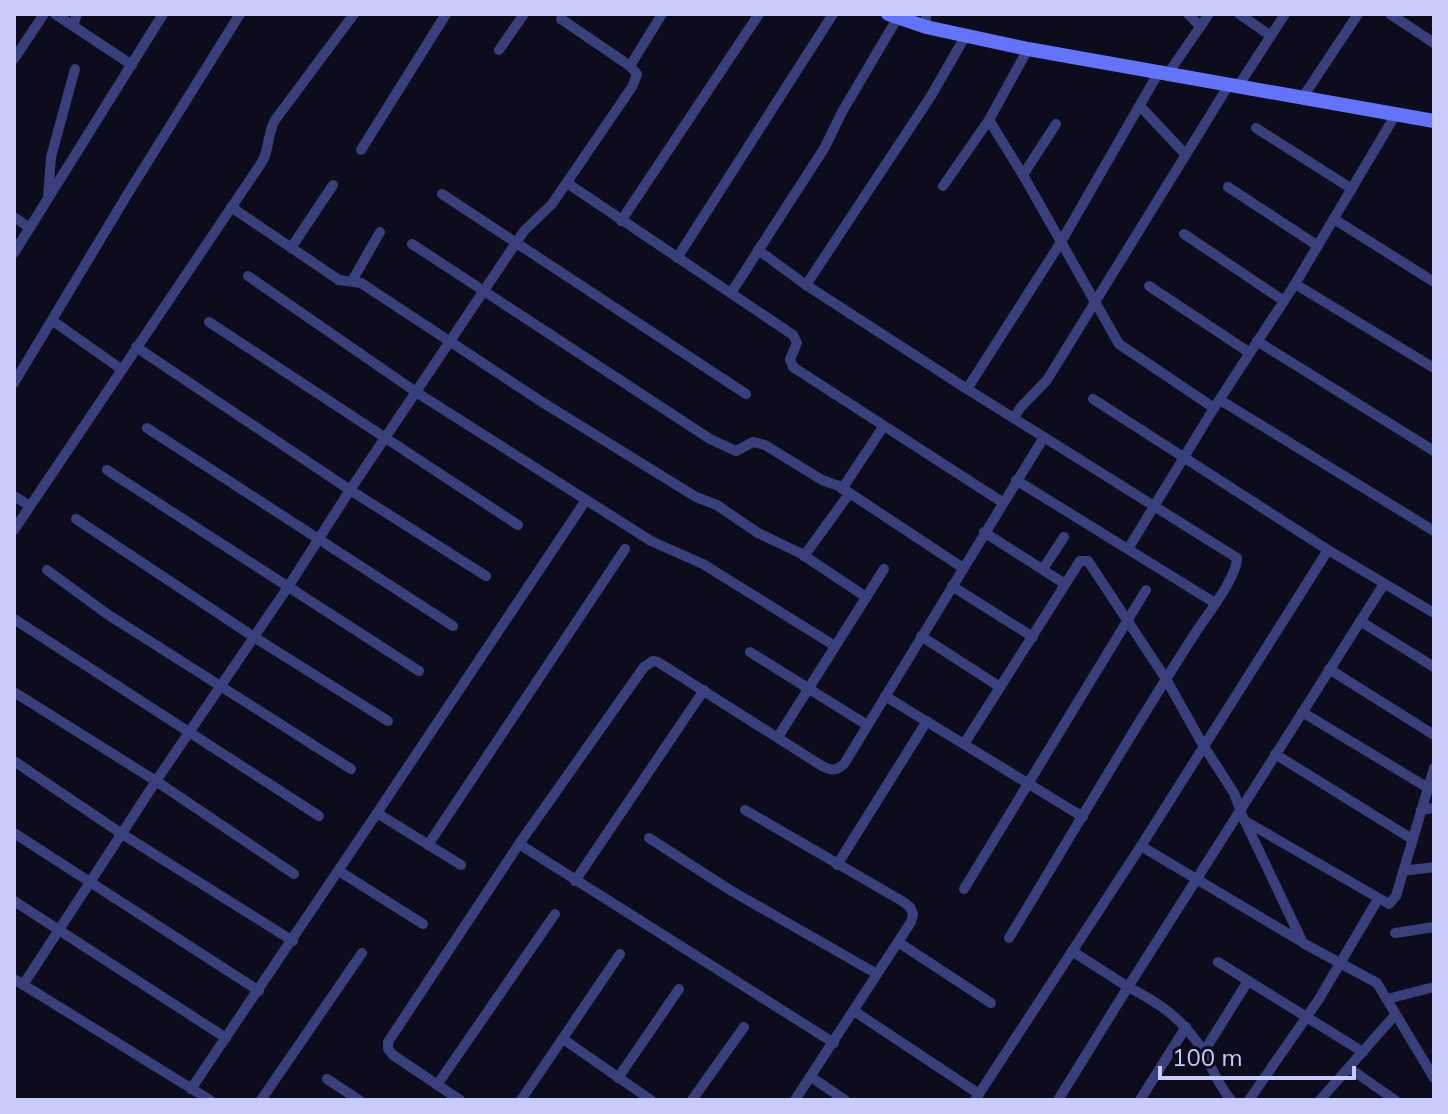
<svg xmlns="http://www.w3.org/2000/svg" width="1448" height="1114" font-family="Mulish,sans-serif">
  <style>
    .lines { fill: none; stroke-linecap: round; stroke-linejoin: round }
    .street { stroke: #383f7a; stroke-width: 10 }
    .secondary { stroke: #6474fa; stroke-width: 14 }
  </style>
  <rect width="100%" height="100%" fill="#0d0c1d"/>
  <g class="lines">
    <g class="street">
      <polyline points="55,14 132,65"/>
      <polyline points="926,14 926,27"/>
      <polyline points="1188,14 1200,26"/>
      <polyline points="1239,14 1271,36"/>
      <polyline points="1390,14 1434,43"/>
      <polyline points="561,19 630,66"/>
      <polyline points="73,26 77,14"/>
      <polyline points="499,50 524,14"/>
      <polyline points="14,59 44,14"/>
      <polyline points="1169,72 1209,14"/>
      <polyline points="1239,85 1285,14"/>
      <polyline points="1303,97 1358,14"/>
      <polyline points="1140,106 1186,155"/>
      <polyline points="989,120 1023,175 1119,344 1214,408"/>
      <polyline points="1256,128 1352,189"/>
      <polyline points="361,150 446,14"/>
      <polyline points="1023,175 1056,124"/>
      <polyline points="567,183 793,335 797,343 790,359 793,367 1002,502"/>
      <polyline points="943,186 989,120 1028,49"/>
      <polyline points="1228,187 1318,246"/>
      <polyline points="442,194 746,394"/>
      <polyline points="48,197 51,157 75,69"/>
      <polyline points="231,207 339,280 361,283 542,402 696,497 717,505 758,533 800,553 866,597"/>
      <polyline points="14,217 30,228"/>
      <polyline points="1334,219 1434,282"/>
      <polyline points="621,221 759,14"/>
      <polyline points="1184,234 1284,301"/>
      <polyline points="412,244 710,439 736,451 753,442 765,445 822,480 839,486 963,568"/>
      <polyline points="291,248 333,185"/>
      <path d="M758,250L806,285L967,389L1237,558C1237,577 1207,615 1196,632C1131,732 1071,836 1009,938"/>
      <polyline points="14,253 163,14"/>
      <polyline points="677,258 833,14"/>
      <polyline points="248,276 416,392 651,541 703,564 835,646"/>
      <polyline points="352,281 380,232"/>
      <polyline points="1295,284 1434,368"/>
      <polyline points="806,285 931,96 966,35"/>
      <polyline points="1149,286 1250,353"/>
      <polyline points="731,293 825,147 842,112 898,17"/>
      <polyline points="53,321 121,369"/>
      <polyline points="209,322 518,525"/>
      <polyline points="1257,341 1434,451"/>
      <polyline points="136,347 350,490 486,576"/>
      <polyline points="14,383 127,195 240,14"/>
      <polyline points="967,389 1061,242 1160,70"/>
      <polyline points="1093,399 1328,550 1434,613"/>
      <polyline points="1220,400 1434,531"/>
      <polyline points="1014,418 1020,408 1047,380 1230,83"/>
      <polyline points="147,428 453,626"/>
      <polyline points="107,470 419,671"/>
      <polyline points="1016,480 1215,603"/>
      <polyline points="842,489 883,427"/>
      <polyline points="14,496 30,506"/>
      <polyline points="76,519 254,637 388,721"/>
      <path d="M14,530L262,162C270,148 267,134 275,120L354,14"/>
      <polyline points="984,532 1065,584"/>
      <polyline points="1128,549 1214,408 1295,284 1396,114"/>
      <polyline points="804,556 849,494"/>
      <polyline points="1043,569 1064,537"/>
      <polyline points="47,570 107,614 351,769"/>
      <polyline points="952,586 1033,637"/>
      <polyline points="14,619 319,816"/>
      <polyline points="1360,621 1434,667"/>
      <polyline points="921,636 1000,687"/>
      <polyline points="750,652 867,725"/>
      <polyline points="1329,669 1434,735"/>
      <polyline points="14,692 156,781 294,874"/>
      <polyline points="885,696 1083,817"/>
      <polyline points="1302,712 1428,788"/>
      <polyline points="778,737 884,569"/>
      <polyline points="964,744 1080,561 1088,561 1166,679 1203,745 1234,793 1242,815 1303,943 1377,983 1434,1078"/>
      <polyline points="1275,754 1412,839"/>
      <polyline points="14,761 122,834 293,941"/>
      <polyline points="745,810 902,901 910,907 913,914 911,922 795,1100"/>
      <polyline points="1421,810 1434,808"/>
      <polyline points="377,813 586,500"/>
      <polyline points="1245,821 1389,904 1396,896 1434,768"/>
      <polyline points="14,833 259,991"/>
      <polyline points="649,838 730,890 877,974"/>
      <polyline points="519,844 834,1043"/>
      <polyline points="428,845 625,549"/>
      <polyline points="1141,846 1302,942"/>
      <polyline points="837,865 927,721"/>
      <polyline points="339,871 423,924"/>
      <polyline points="1403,871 1434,867"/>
      <polyline points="575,881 704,690"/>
      <polyline points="964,889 1146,590"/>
      <polyline points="14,901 226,1038"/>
      <polyline points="1395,933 1434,927"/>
      <polyline points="898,942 991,1003"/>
      <polyline points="1072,951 1128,987 1384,584"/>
      <polyline points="1218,962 1363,1052"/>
      <polyline points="14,979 210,1100"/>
      <polyline points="23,985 156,781 288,587 350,490 524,231 552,204 632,87 637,74 630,66 662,14"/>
      <polyline points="1387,999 1434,987"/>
      <polyline points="854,1011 979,1094"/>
      <polyline points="563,1039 651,1100"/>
      <polyline points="1203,1053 1248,981"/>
      <polyline points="1349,1068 1395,1100"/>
      <polyline points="811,1077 845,1100"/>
      <polyline points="618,1078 679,989"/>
      <polyline points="327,1079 359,1100"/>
      <polyline points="437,1085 555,914"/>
      <polyline points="191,1089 377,813 461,865"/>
      <polyline points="261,1100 362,953"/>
      <path d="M460,1100L393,1055L388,1049V1042L519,844L644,667L653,661L658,662L822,766C832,771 836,771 844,764L1044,437"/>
      <polyline points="521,1100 620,954"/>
      <polyline points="692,1100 744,1027"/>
      <polyline points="975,1100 1141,846 1328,550"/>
      <path d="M1058,1100L1128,987C1160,1003 1184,1020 1203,1051C1212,1068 1218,1085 1231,1100"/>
      <polyline points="1140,1100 1186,1027"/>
      <polyline points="1249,1100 1319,999 1378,899"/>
      <polyline points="1320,1100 1395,1015"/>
    </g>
    <polyline class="secondary" points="888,14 926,27 1028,49 1434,121"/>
  </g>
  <rect width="1448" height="1114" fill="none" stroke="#cacbfd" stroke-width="32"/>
  <path d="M1160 1066v12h194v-12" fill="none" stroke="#cacbfd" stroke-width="4"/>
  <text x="1172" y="1066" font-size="24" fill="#cacbfd" stroke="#0d0c1d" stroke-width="6" paint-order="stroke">100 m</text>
</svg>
